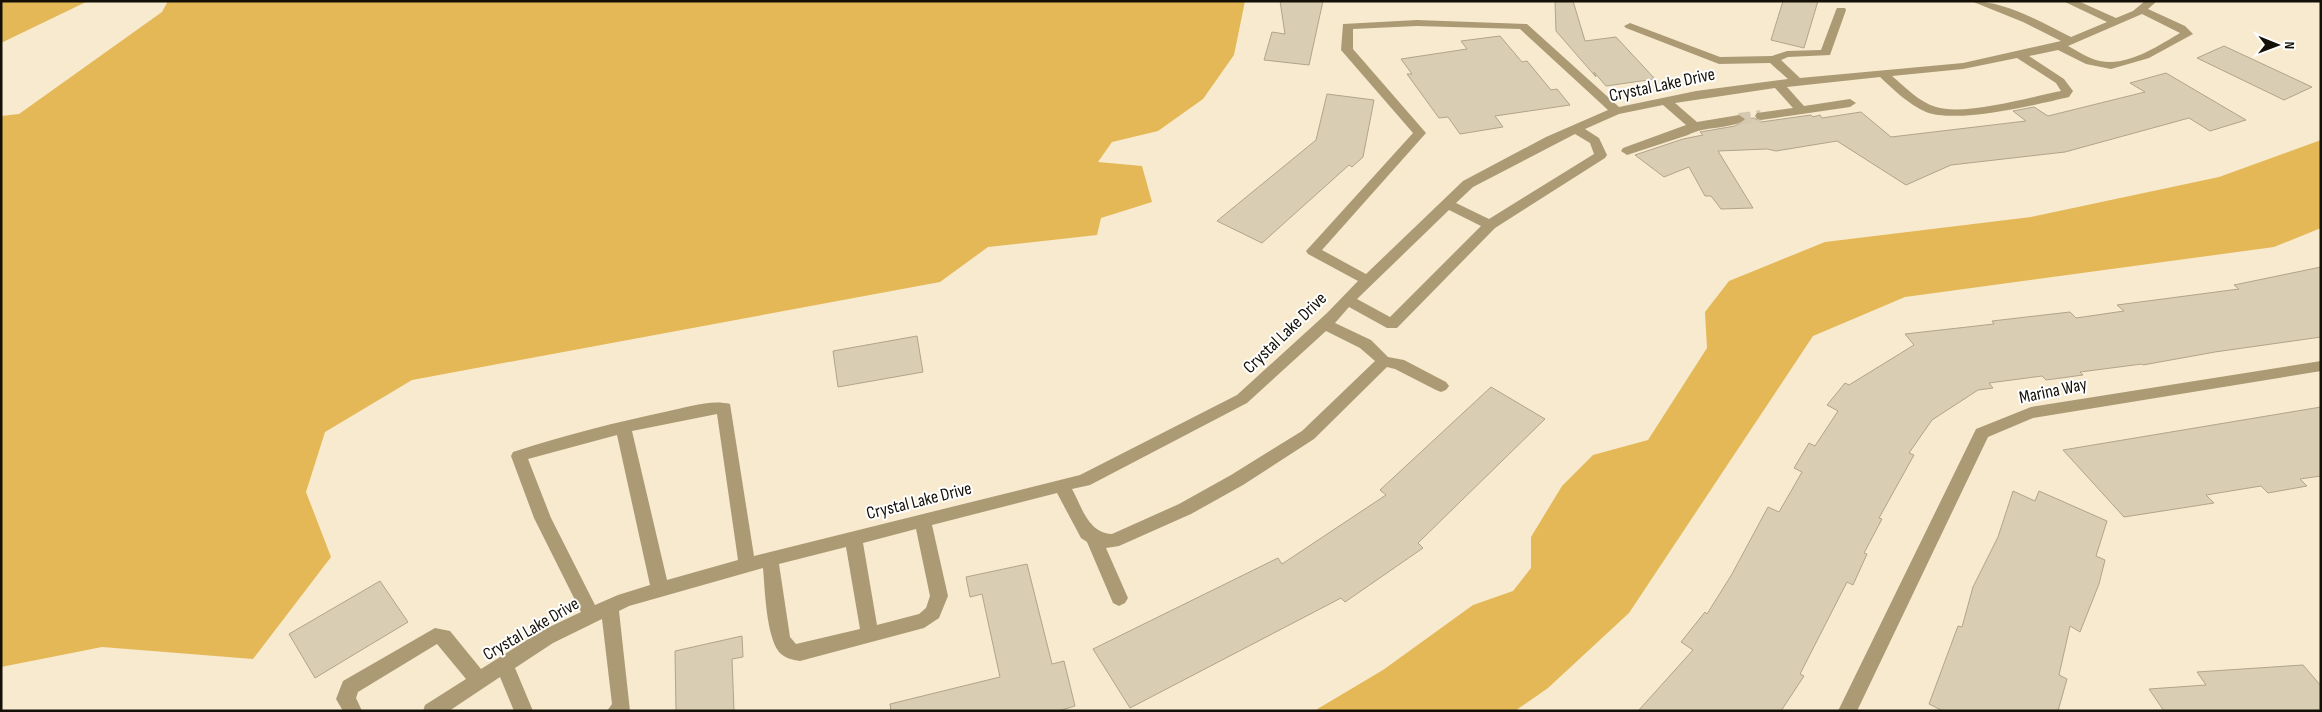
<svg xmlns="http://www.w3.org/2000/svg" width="2322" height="712" font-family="'Sofia Sans Condensed',sans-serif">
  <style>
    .water { fill: #e4b857 }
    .building { fill: #d9cdb3; stroke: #b1a48b }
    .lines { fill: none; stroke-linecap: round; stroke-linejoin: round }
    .minor-tunnel { stroke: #d5c9b1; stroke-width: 12; stroke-dasharray: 12 6; stroke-linecap: butt }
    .minor { fill: #ac9a74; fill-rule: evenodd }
    .labels { text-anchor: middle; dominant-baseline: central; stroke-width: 4; stroke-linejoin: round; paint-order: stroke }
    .street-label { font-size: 18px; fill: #141007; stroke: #fff }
  </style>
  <rect width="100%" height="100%" fill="#f7eacf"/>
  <g class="water">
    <polygon points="1,1 88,1 1,43"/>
    <polygon points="168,1 1245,1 1234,55 1203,99 1158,131 1112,142 1098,162 1142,166 1152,202 1101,218 1097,235 988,247 940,282 412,380 325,432 306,492 331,557 253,659 102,647 1,667 1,116 19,114 162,12"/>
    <polygon points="2321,140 2321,228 2274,247 1905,297 1813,336 1629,613 1548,688 1515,711 1314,711 1383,670 1473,605 1513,591 1531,568 1531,537 1562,486 1593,455 1648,440 1707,348 1705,312 1729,281 1825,242 2031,217 2219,177"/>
  </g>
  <g class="building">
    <polygon points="1280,1 1323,1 1309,65 1264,60 1272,32 1285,34"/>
    <polygon points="1555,1 1573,1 1585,41 1616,37 1655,79 1606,86 1594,72 1596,77 1556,31"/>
    <polygon points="1783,1 1818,1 1804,48 1771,40"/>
    <polygon points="1500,36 1522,62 1527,61 1551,90 1557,89 1570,105 1495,116 1503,127 1460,134 1448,117 1439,118 1407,74 1412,74 1401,59 1467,49 1461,41"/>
    <polygon points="2224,46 2312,87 2284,100 2197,58"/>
    <polygon points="2166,73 2246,120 2210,131 2189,118 2065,152 1951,165 1906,185 1837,141 1776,151 1767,149 1718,151 1753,208 1721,209 1711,196 1705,196 1689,167 1664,177 1635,155 1683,139 1703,135 1700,132 1735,126 1747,119 1754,118 1761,122 1811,115 1813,117 1820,115 1822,118 1861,112 1891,137 2026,121 2013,111 2034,107 2048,116 2145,92 2130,83"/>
    <polygon points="1327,94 1374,100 1363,157 1352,167 1349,165 1262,243 1217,221 1316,140"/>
    <polygon points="2321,267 2321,337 2215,352 2143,365 2142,364 2080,372 2083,375 2046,380 2042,376 1989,383 1993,388 1978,390 1932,420 1909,453 1914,455 1879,518 1882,519 1864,553 1867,554 1853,585 1847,582 1800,674 1804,676 1781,711 1638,711 1693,650 1681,642 1705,612 1707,614 1732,574 1768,507 1779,512 1802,472 1794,468 1809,443 1815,446 1838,411 1827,405 1845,383 1849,385 1914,345 1905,334 1994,324 1992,321 2070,312 2076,318 2124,311 2117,305 2239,289 2234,285"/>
    <polygon points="917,336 923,372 838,387 833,351"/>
    <polygon points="1491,387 1545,419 1418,543 1423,548 1345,602 1341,598 1130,708 1093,649 1278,558 1282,564 1386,495 1380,490"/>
    <polygon points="2321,407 2321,476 2300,479 2307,486 2268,493 2261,486 2206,495 2214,503 2124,517 2063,450"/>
    <polygon points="2013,491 2035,501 2039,491 2107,521 2096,556 2105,560 2099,584 2080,632 2070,626 2059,675 2067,679 2058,711 1943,711 1929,704 1958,626 1962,627 1973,587 1998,537"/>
    <polygon points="1027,564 1052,664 1064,661 1075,706 1058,711 891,711 890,704 1000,677 982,594 970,597 966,577"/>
    <polygon points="380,581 408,622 315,678 289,634"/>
    <polygon points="742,636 743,657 732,659 734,711 676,711 675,651"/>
    <polygon points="2303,665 2321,686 2321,711 2164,711 2149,689 2206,685 2197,672"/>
  </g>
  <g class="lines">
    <polyline class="minor-tunnel" points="1739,119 1761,116"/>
    <g class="minor">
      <path d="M1971,1C2006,1 2040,22 2071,37L2107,22L2063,1H2078L2116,18L2133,11L2145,1H2157L2148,9L2185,26L2193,34L2149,58L2111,69L2086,64L2058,50L2029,56L2064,79L2073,91L2069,97C2035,105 1957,124 1926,112C1908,104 1894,90 1880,77L1787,87L1804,106L1850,99L1856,103L1850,107L1761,120L1757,119L1755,116L1757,113L1793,108L1775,88L1675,103L1697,122L1739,115L1745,119C1736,129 1703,126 1688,135L1627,155L1621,151L1623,148L1686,125L1663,105L1619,114L1585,129L1599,138L1607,155L1605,158L1495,228L1397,328H1387L1349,307L1335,323L1371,340L1388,357L1404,360L1446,382L1449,386L1446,390L1441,392L1436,390L1395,369L1387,367L1314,439L1243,485L1191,514L1119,546L1106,548L1128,598L1125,603L1119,606L1113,603L1087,542L1081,538L1057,493L932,525L948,596L939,618L924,628L800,661C793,660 784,658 779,652C766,635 765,590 763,568L629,606L619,611L630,711H607L612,704L602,619L553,643L515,668L533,711H514L500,677L449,711H423L425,705L466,679L437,644L358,692L356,698L362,711H343L336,699L343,681L435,628L450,631L481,669L541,631L581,612L534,518L511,456L513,452C565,435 617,422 669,411C687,407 712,399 730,404L754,556L1080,475L1237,395L1327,313L1358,281L1308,254L1306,251L1413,133L1341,50L1343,24L1417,20L1527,24L1619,107L1696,91L1788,79L1770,63L1719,64L1626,28L1624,26L1630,23L1720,57L1772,56L1787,51L1821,50L1836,10L1837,8H1845L1846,10L1830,55L1788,57L1781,60L1800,78L1963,63L2061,41L2023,22ZM2142,14L2180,33C2158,46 2127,67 2100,61C2089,59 2078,51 2068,46ZM1417,26L1520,29L1608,110L1546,137L1463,181L1366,274L1322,250L1426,133L1353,49V29ZM2017,58L2056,83L2061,91C2030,97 1965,116 1936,107C1919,102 1905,87 1892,76L1963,69ZM1575,134L1590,143L1594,154L1489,219L1456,203L1473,187ZM1449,210L1481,226L1390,317L1357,299ZM1326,331L1360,348L1375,361L1302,431L1231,475L1179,504L1112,534C1088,533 1082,507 1072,489L1090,485L1247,403ZM717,414L738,560L667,580L632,431ZM617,435L650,585L618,595L595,605L551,518L528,459ZM916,529L930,596L926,608L919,614L877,625L863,543ZM846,547L860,629L796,644L790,637L779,564Z"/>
      <polygon points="2321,361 2321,371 2033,418 1988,437 1857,711 1838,711 1976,429 2031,407"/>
    </g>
  </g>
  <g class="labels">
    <g class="street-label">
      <text transform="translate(1662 85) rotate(-12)">Crystal Lake Drive</text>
      <text transform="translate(1285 333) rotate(-44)">Crystal Lake Drive</text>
      <text transform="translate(2053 391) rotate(-12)">Marina Way</text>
      <text transform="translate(919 501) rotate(-14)">Crystal Lake Drive</text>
      <text transform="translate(531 629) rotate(-30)">Crystal Lake Drive</text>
    </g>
  </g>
  <rect width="2322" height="712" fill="none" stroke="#141007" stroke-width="5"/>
  <g transform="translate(2277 45) rotate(91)" stroke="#ffffff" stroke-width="4" paint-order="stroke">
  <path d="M0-4L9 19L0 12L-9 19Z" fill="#141007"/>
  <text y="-8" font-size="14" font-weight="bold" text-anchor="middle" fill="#141007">N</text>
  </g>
</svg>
